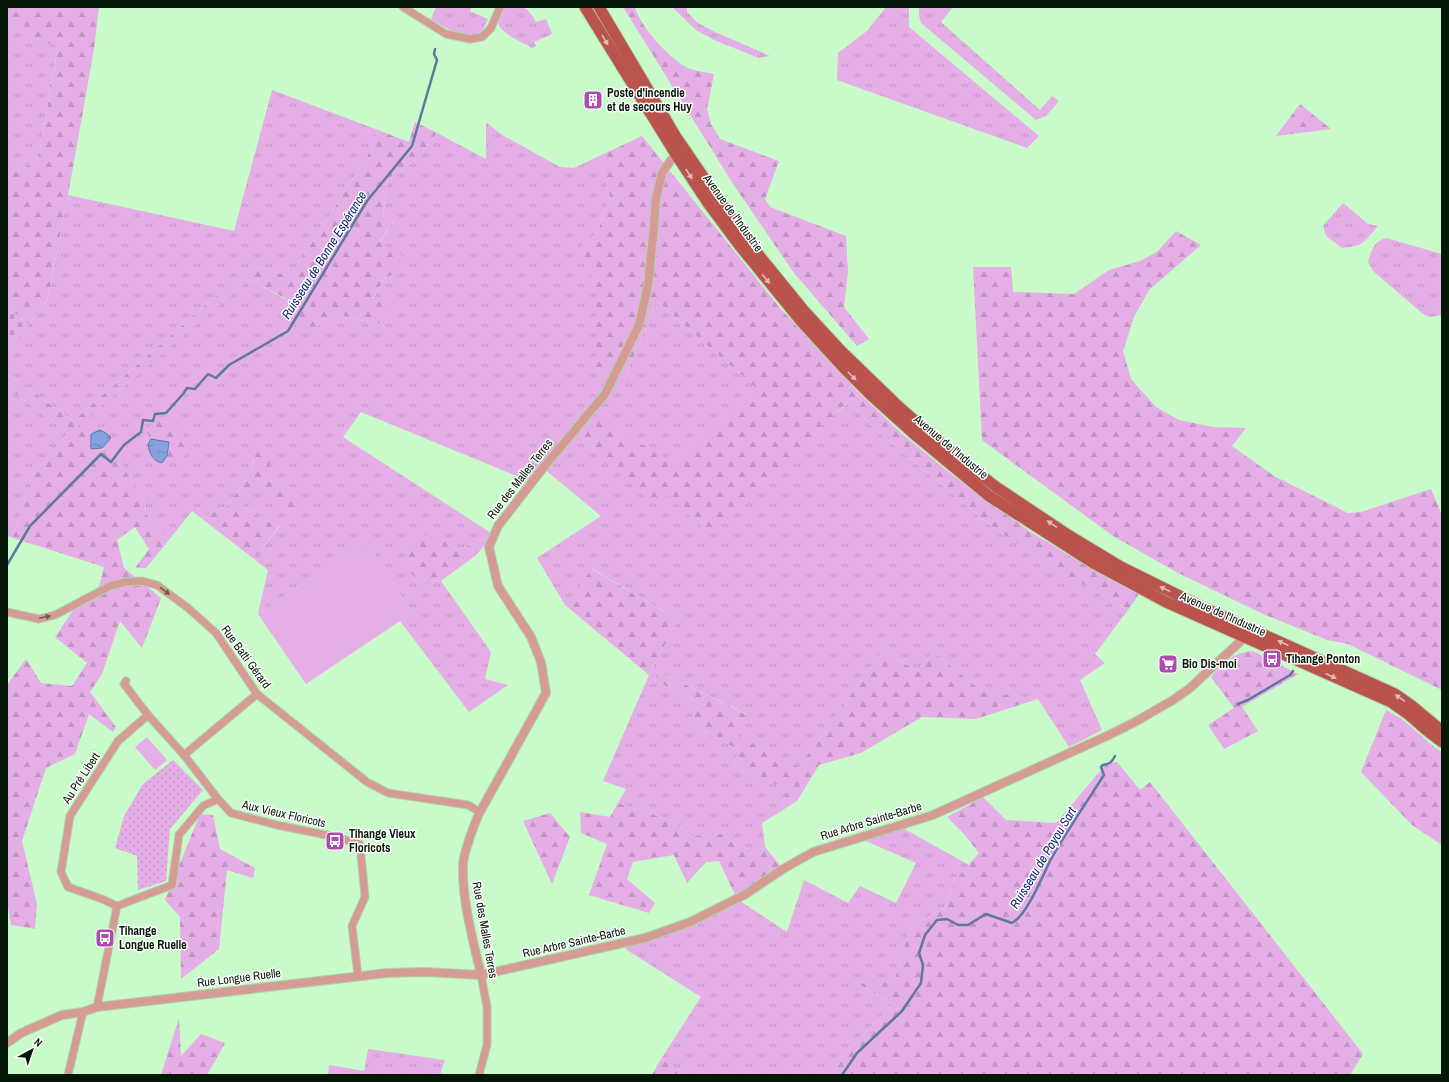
<svg xmlns="http://www.w3.org/2000/svg" width="1449" height="1082" font-family="'Archivo Narrow',sans-serif">
  <style>
    .grass { fill: url(#grass-tufts) }
    .forest { fill: url(#forest-firs) }
    .cemetery { fill: url(#cemetery-stones) }
    .park { fill: url(#park-dots) }
    .pitch { fill: #e5aee6 }
    .water { fill: url(#water-ripples); stroke: #5f78a0 }
    .lines { fill: none; stroke-linecap: round; stroke-linejoin: round }
    .stream { stroke: #5f78a0; stroke-width: 2.5 }
    .minor-casing { stroke: #aad6ab; stroke-width: 9 }
    .tertiary-casing { stroke: #aad6ab; stroke-width: 10 }
    .primary-casing { stroke: #aad6ab; stroke-width: 13 }
    .minor { stroke: #d69b95; stroke-width: 7 }
    .tertiary { stroke: #d69b95; stroke-width: 8 }
    .primary { stroke: #bb534d; stroke-width: 11 }
    .oneway { fill: #e4bab8 }
    .oneway2 { fill: #6e594e }
    .labels { text-anchor: middle; dominant-baseline: central; stroke-width: 3; stroke-linejoin: round; paint-order: stroke }
    .poi-label { font-size: 12px; font-weight: bold; fill: #051707; stroke: #fff; text-anchor: start }
    .street-label { font-size: 12px; fill: #051707; stroke: #fff }
    .water-label { font-size: 13px; font-style: italic; fill: #0f256f; stroke: #fff }
  </style>
  <defs>
    <pattern id="grass-tufts" width="24" height="20" patternUnits="userSpaceOnUse"><rect width="24" height="20" fill="#e5aee6"/><path d="M3 7l-1-3M5 7V3M7 7l1-3M15 17l-1-3M17 17v-4M19 17l1-3" fill="none" stroke="#c395c4"/></pattern>
    <pattern id="forest-firs" width="22" height="20" patternUnits="userSpaceOnUse"><rect width="22" height="20" fill="#e5aee6"/><path d="M5 1l3.5 6h-7zM16 11l3.5 6h-7z" fill="#c395c4"/></pattern>
    <pattern id="cemetery-stones" width="16" height="16" patternUnits="userSpaceOnUse"><rect width="16" height="16" fill="#e5aee6"/><path d="M2 7V4a2 2 0 0 1 4 0v3zM10 15v-3a2 2 0 0 1 4 0v3z" fill="#c395c4"/></pattern>
    <pattern id="park-dots" width="8" height="8" patternUnits="userSpaceOnUse"><rect width="8" height="8" fill="#e5aee6"/><path d="M2 2h.1M6 6h.1" fill="none" stroke="#c395c4" stroke-width="1.8" stroke-linecap="round"/></pattern>
    <pattern id="water-ripples" width="26" height="14" patternUnits="userSpaceOnUse"><rect width="26" height="14" fill="#85a1e2"/><path d="M2 4q2-2 4 0t4 0M15 11q2-2 4 0t4 0" fill="none" stroke="#6b82b5"/></pattern>
  </defs>
  <rect width="100%" height="100%" fill="#c9faca"/>
  <g class="grass">
    <path d="M436,7H472L470,11L488,19L481,33C462,39 447,29 431,19Z"/>
    <path d="M505,7C524,7 527,5 536,22L546,19L552,34L534,42L536,46L532,48C524,43 497,32 498,21C499,17 503,11 505,7Z"/>
    <polygon points="672,7 687,7 687,12 698,23 713,31 770,56 759,58 714,40 696,30"/>
    <polygon points="886,7 909,7 909,27 1039,136 1027,148 837,80 838,53 867,31"/>
    <polygon points="919,7 953,7 941,22 1040,110 1052,96 1059,101 1046,116 1036,120 921,23 919,15"/>
    <polygon points="7,26 58,46 38,160 7,177"/>
    <polygon points="272,90 378,130 367,157 290,276 250,266 73,421 7,373 7,350 47,301 68,195 234,231"/>
    <polygon points="486,122 502,135 560,167 574,168 599,156 610,197 597,233 575,251 596,280 596,368 625,378 657,301 762,392 674,464 589,414 580,436 595,449 668,495 837,413 848,402 877,431 992,527 1067,575 1128,610 1095,654 1105,663 1080,680 1102,730 1069,747 1038,699 982,691 933,652 917,671 883,650 799,767 736,735 746,714 658,671 654,680 699,703 689,723 739,750 733,766 788,789 778,813 762,823 765,847 748,855 722,834 692,836 673,821 618,803 626,789 603,781 649,675 678,620 593,569 565,605 537,558 601,516 543,468 531,482 361,412 343,437 494,535 458,550 441,539 417,579 441,581 491,652 485,679 508,685 469,712 400,621 412,613 367,542 258,614 268,570 254,559 280,526 264,521 241,503 254,484 290,513 293,489 270,480 256,450 248,477 227,506 201,518 192,511 168,541 146,514 145,501 111,448 102,448 111,438 100,430 91,434 76,427 249,279 285,299 312,328 339,315 379,324 399,300 372,300 385,278 394,274 379,243 394,221 383,217 388,179 418,158 437,133 486,159"/>
    <path d="M1343,203L1368,224L1378,226C1364,242 1364,246 1342,248L1326,236L1323,226Z"/>
    <path d="M1386,238L1442,254V315L1430,317L1423,314L1373,271L1368,262C1371,251 1374,241 1386,238Z"/>
    <polygon points="7,385 15,393 68,433 32,476 13,538 7,536"/>
    <polygon points="899,826 969,865 955,880 944,908 910,927 894,982 859,985 893,1004 851,1047 832,1075 688,1075 661,1059 701,997 627,950 622,943 645,938 737,899 787,932 804,880 848,903 860,886 896,903 916,863 859,838"/>
    <polygon points="368,1049 445,1060 440,1075 328,1075 329,1065 364,1071"/>
  </g>
  <g class="forest">
    <polygon points="7,7 99,7 94,49 68,195 47,301 28,324 7,307 7,177 38,160 58,47 7,26"/>
    <path d="M623,7H635C640,27 667,55 684,66C692,71 705,72 714,74L707,109L711,124L720,139L779,161L765,199L770,207L846,236L848,272L844,307L869,339L857,346L794,273L735,187Z"/>
    <polygon points="1300,104 1331,129 1276,136"/>
    <polygon points="415,122 437,133 418,158 388,179 383,216 394,221 379,242 403,256 394,274 385,278 372,299 400,300 379,324 339,315 312,328 290,322 285,298 249,279 77,427 91,434 92,449 111,448 145,501 146,514 168,541 146,568 135,568 149,549 135,527 117,540 124,568 161,598 142,648 120,621 102,674 90,692 116,727 113,732 89,714 75,754 46,768 22,841 37,904 35,929 11,925 7,901 7,685 26,659 41,683 72,686 87,663 55,637 74,609 96,598 104,567 13,538 32,476 68,433 15,393 7,385 7,373 73,421 250,266 290,276 367,157 378,130 409,142"/>
    <polygon points="642,136 780,308 858,392 902,434 951,474 1029,531 1082,563 1139,594 1128,610 1067,575 992,527 877,431 848,402 708,533 668,495 653,503 595,454 595,449 580,436 577,427 589,413 674,463 761,392 657,301 625,378 596,368 596,280 574,251 597,233 610,197 599,156"/>
    <polygon points="1176,231 1201,245 1149,290 1134,317 1123,351 1131,379 1156,407 1179,420 1213,427 1246,428 1232,446 1274,476 1348,513 1361,512 1431,489 1442,515 1442,690 1348,644 1327,640 1263,614 1178,573 1113,536 982,440 973,267 1011,267 1013,292 1074,294 1109,270 1140,261 1157,252"/>
    <polygon points="159,417 178,425 189,449 182,460 167,456 169,442 151,439 146,431"/>
    <polygon points="256,450 270,453 270,480 293,489 298,502 290,513 254,485 242,504 264,521 280,525 254,559 201,518 227,506 248,477"/>
    <polygon points="419,533 441,539 458,550 494,535 475,556 441,581 417,579 405,567 406,550"/>
    <polygon points="592,569 678,620 649,675 565,605"/>
    <polygon points="883,650 917,671 933,652 982,691 1038,699 976,719 922,717 861,753 819,765 797,801 778,813 788,789 733,766 739,750 689,723 699,703 654,680 658,671 747,715 737,735 799,767"/>
    <path d="M1253,651L1298,674L1242,707L1258,731L1224,749L1208,725L1234,708L1211,677C1225,662 1231,653 1253,651Z"/>
    <polygon points="1386,710 1402,719 1434,747 1442,752 1442,845 1412,825 1361,772"/>
    <polygon points="1117,762 1140,790 1150,782 1363,1054 1350,1075 832,1075 851,1047 893,1004 858,984 894,982 910,927 944,908 955,880 979,853 964,834 947,817 983,797 1006,820 1056,823 1107,763"/>
    <polygon points="618,803 673,821 692,836 722,834 748,855 765,847 783,869 737,899 719,861 706,862 687,883 674,855 633,862 627,879 655,903 649,913 589,895 607,844 581,833 580,812 610,817"/>
    <polygon points="550,813 570,837 552,884 523,821"/>
    <polygon points="200,814 213,815 220,849 255,868 253,878 227,870 219,949 181,979 180,917 165,900"/>
    <polygon points="179,1018 181,1056 201,1034 225,1043 207,1075 161,1075"/>
    <polygon points="661,1059 688,1075 652,1075"/>
  </g>
  <polygon class="cemetery" points="7,307 28,324 7,350"/>
  <polygon class="park" points="173,760 203,790 170,829 166,881 138,890 137,856 115,848 124,816 143,784"/>
  <g class="pitch">
    <polygon points="367,542 412,613 306,684 258,614"/>
    <polygon points="147,737 167,760 155,770 135,747"/>
  </g>
  <g class="water">
    <polygon points="100,430 106,433 111,438 102,448 91,449 91,434"/>
    <path d="M151,439L169,442L167,456L162,463C153,461 149,453 148,444Z"/>
  </g>
  <g class="lines">
    <g class="stream">
      <polyline points="7,565 30,526 101,454 111,462 124,445 141,432 143,420 153,421 155,414 166,413 183,394 187,388 195,389 208,374 216,378 229,365 288,331 367,201 412,146 437,60 434,54 435,49"/>
      <polyline points="1238,704 1248,700 1290,675 1293,671"/>
      <path d="M842,1075L857,1053L902,1011L921,983L923,965L919,953L925,935L937,920L947,919L958,925H968L986,914L1012,923C1027,915 1042,877 1050,861C1066,832 1086,803 1104,775L1101,767L1103,765C1110,764 1112,762 1115,756"/>
    </g>
    <g class="minor-casing">
      <g id="minor">
        <polyline points="403,7 446,34 470,39 482,37 491,28 500,7"/>
        <polyline points="7,612 39,619 55,615 110,586 126,582 142,581 157,585 188,608 216,633 257,694 367,782 388,793 468,805 480,812"/>
        <polyline points="126,681 124,684 148,715"/>
        <polyline points="184,755 257,694"/>
        <polyline points="117,906 102,899 68,887 61,872 70,816 118,741 148,715 184,755 218,799 231,813 277,825 336,837 360,844 365,897 352,926 358,976"/>
        <polyline points="117,906 172,885 179,835 203,806 218,799"/>
        <polyline points="97,1007 117,906"/>
        <polyline points="68,1075 83,1012"/>
        <polyline points="479,1075 487,1045 487,1007 481,975"/>
      </g>
    </g>
    <g class="tertiary-casing">
      <g id="tertiary">
        <path d="M481,975C473,939 462,902 463,865C463,854 475,822 480,812L546,693L541,662L531,637L498,586L489,547L498,526L543,468L605,394L639,325L648,285L654,226L656,198L662,173L671,160L677,156"/>
        <polyline points="7,1043 21,1033 62,1015 83,1012 97,1007 387,973 425,972 481,975 645,938 690,922 744,895 783,869 813,852 933,815 1109,735 1135,722 1173,700 1190,688 1244,638 1249,636"/>
      </g>
    </g>
    <g class="primary-casing">
      <g id="primary">
        <polyline points="585,7 677,156 708,203 740,246 801,321 843,367 873,397 913,433 989,496 1095,564 1166,602 1391,702 1408,714 1425,729 1442,742"/>
        <polyline points="599,7 676,137 748,242 805,312 841,351 900,408 944,446 996,487 1068,535 1121,567 1202,607 1395,694 1412,706 1442,731"/>
      </g>
    </g>
    <use href="#minor" class="minor"/>
    <use href="#tertiary" class="tertiary"/>
    <use href="#primary" class="primary"/>
  </g>
  <defs><path id="oneway-solid" d="M-6-.8H1V-3.2L6.5 0L1 3.2V.8H-6Z"/></defs>
  <g class="oneway">
    <use href="#oneway-solid" transform="translate(605 40) rotate(59)"/>
    <use href="#oneway-solid" transform="translate(689 174) rotate(57)"/>
    <use href="#oneway-solid" transform="translate(766 279) rotate(51)"/>
    <use href="#oneway-solid" transform="translate(852 376) rotate(45)"/>
    <use href="#oneway-solid" transform="translate(1052 524) rotate(-146)"/>
    <use href="#oneway-solid" transform="translate(1165 589) rotate(-154)"/>
    <use href="#oneway-solid" transform="translate(1283 643) rotate(-156)"/>
    <use href="#oneway-solid" transform="translate(1331 676) rotate(24)"/>
    <use href="#oneway-solid" transform="translate(1400 698) rotate(-146)"/>
  </g>
  <g class="oneway2">
    <use href="#oneway-solid" transform="translate(165 591) rotate(36)"/>
    <use href="#oneway-solid" transform="translate(45 617) rotate(-12)"/>
  </g>
  <defs>
    <g id="building-square" transform="scale(1)"><rect x="-9" y="-9" width="18" height="18" rx="4" fill="#ad4bb2" stroke="#fff"/><path d="M-4-6H4V6H1V3H-1V6H-4ZM-2.5-4.3h1.7v1.8h-1.7ZM.8-4.3h1.7v1.8H.8ZM-2.5-1h1.7V.8h-1.7ZM.8-1h1.7V.8H.8Z" fill="#fff"/></g>
    <g id="bus-square" transform="scale(1)"><rect x="-9" y="-9" width="18" height="18" rx="4" fill="#ad4bb2" stroke="#fff"/><path d="M-5-6H5V4H4V6H2V4H-2V6H-4V4H-5ZM-3.5-4V0h7V-4ZM-3.5 1.2v1.5H-2V1.2ZM2 1.2v1.5H3.5V1.2Z" fill="#fff"/></g>
    <g id="supermarket-square" transform="scale(1)"><rect x="-9" y="-9" width="18" height="18" rx="4" fill="#ad4bb2" stroke="#fff"/><path d="M-6-5.5h2.5l.6 2H6L4.5 2H-2.5L-4.4-4H-6ZM-1.5 3.2a1.3 1.3 0 1 0 .1 0ZM3 3.2a1.3 1.3 0 1 0 .1 0Z" fill="#fff"/></g>
  </defs>
  <g fill-rule="evenodd">
    <use href="#building-square" x="593" y="100"/>
    <use href="#bus-square" x="1272" y="659"/>
    <use href="#supermarket-square" x="1168" y="664"/>
    <use href="#bus-square" x="335" y="841"/>
    <use href="#bus-square" x="105" y="938"/>
  </g>
  <g class="labels">
    <g class="poi-label">
      <text x="607" y="93">Poste d'incendie<tspan x="607" dy="14">et de secours Huy</tspan></text>
      <text x="1286" y="659">Tihange Ponton</text>
      <text x="1182" y="664">Bio Dis-moi</text>
      <text x="349" y="834">Tihange Vieux<tspan x="349" dy="14">Floricots</tspan></text>
      <text x="119" y="931">Tihange<tspan x="119" dy="14">Longue Ruelle</tspan></text>
    </g>
    <g class="street-label">
      <text transform="translate(733 213) rotate(54)">Avenue de l'Industrie</text>
      <text transform="translate(951 447) rotate(40)">Avenue de l'Industrie</text>
      <text transform="translate(520 479) rotate(-52)">Rue des Malles Terres</text>
      <text transform="translate(1223 614) rotate(24)">Avenue de l'Industrie</text>
      <text transform="translate(246 657) rotate(54)">Rue Batti Gérard</text>
      <text transform="translate(81 778) rotate(-57)">Au Pré Libert</text>
      <text transform="translate(284 814) rotate(13)">Aux Vieux Floricots</text>
      <text transform="translate(871 821) rotate(-17)">Rue Arbre Sainte-Barbe</text>
      <text transform="translate(485 930) rotate(80)">Rue des Malles Terres</text>
      <text transform="translate(574 942) rotate(-13)">Rue Arbre Sainte-Barbe</text>
      <text transform="translate(239 978) rotate(-7)">Rue Longue Ruelle</text>
    </g>
    <g class="water-label">
      <text transform="translate(324 255) rotate(-58)">Ruisseau de Bonne Espérance</text>
      <text transform="translate(1043 858) rotate(-59)">Ruisseau de Poyou Sart</text>
    </g>
  </g>
  <rect width="1449" height="1082" fill="none" stroke="#051707" stroke-width="16"/>
  <g transform="translate(32 1050) rotate(40)" stroke="#ffffff" stroke-width="3" paint-order="stroke">
  <path d="M0-3L7 15L0 10L-7 15Z" fill="#051707"/>
  <text y="-6" font-size="11" font-weight="bold" text-anchor="middle" fill="#051707">N</text>
  </g>
</svg>
